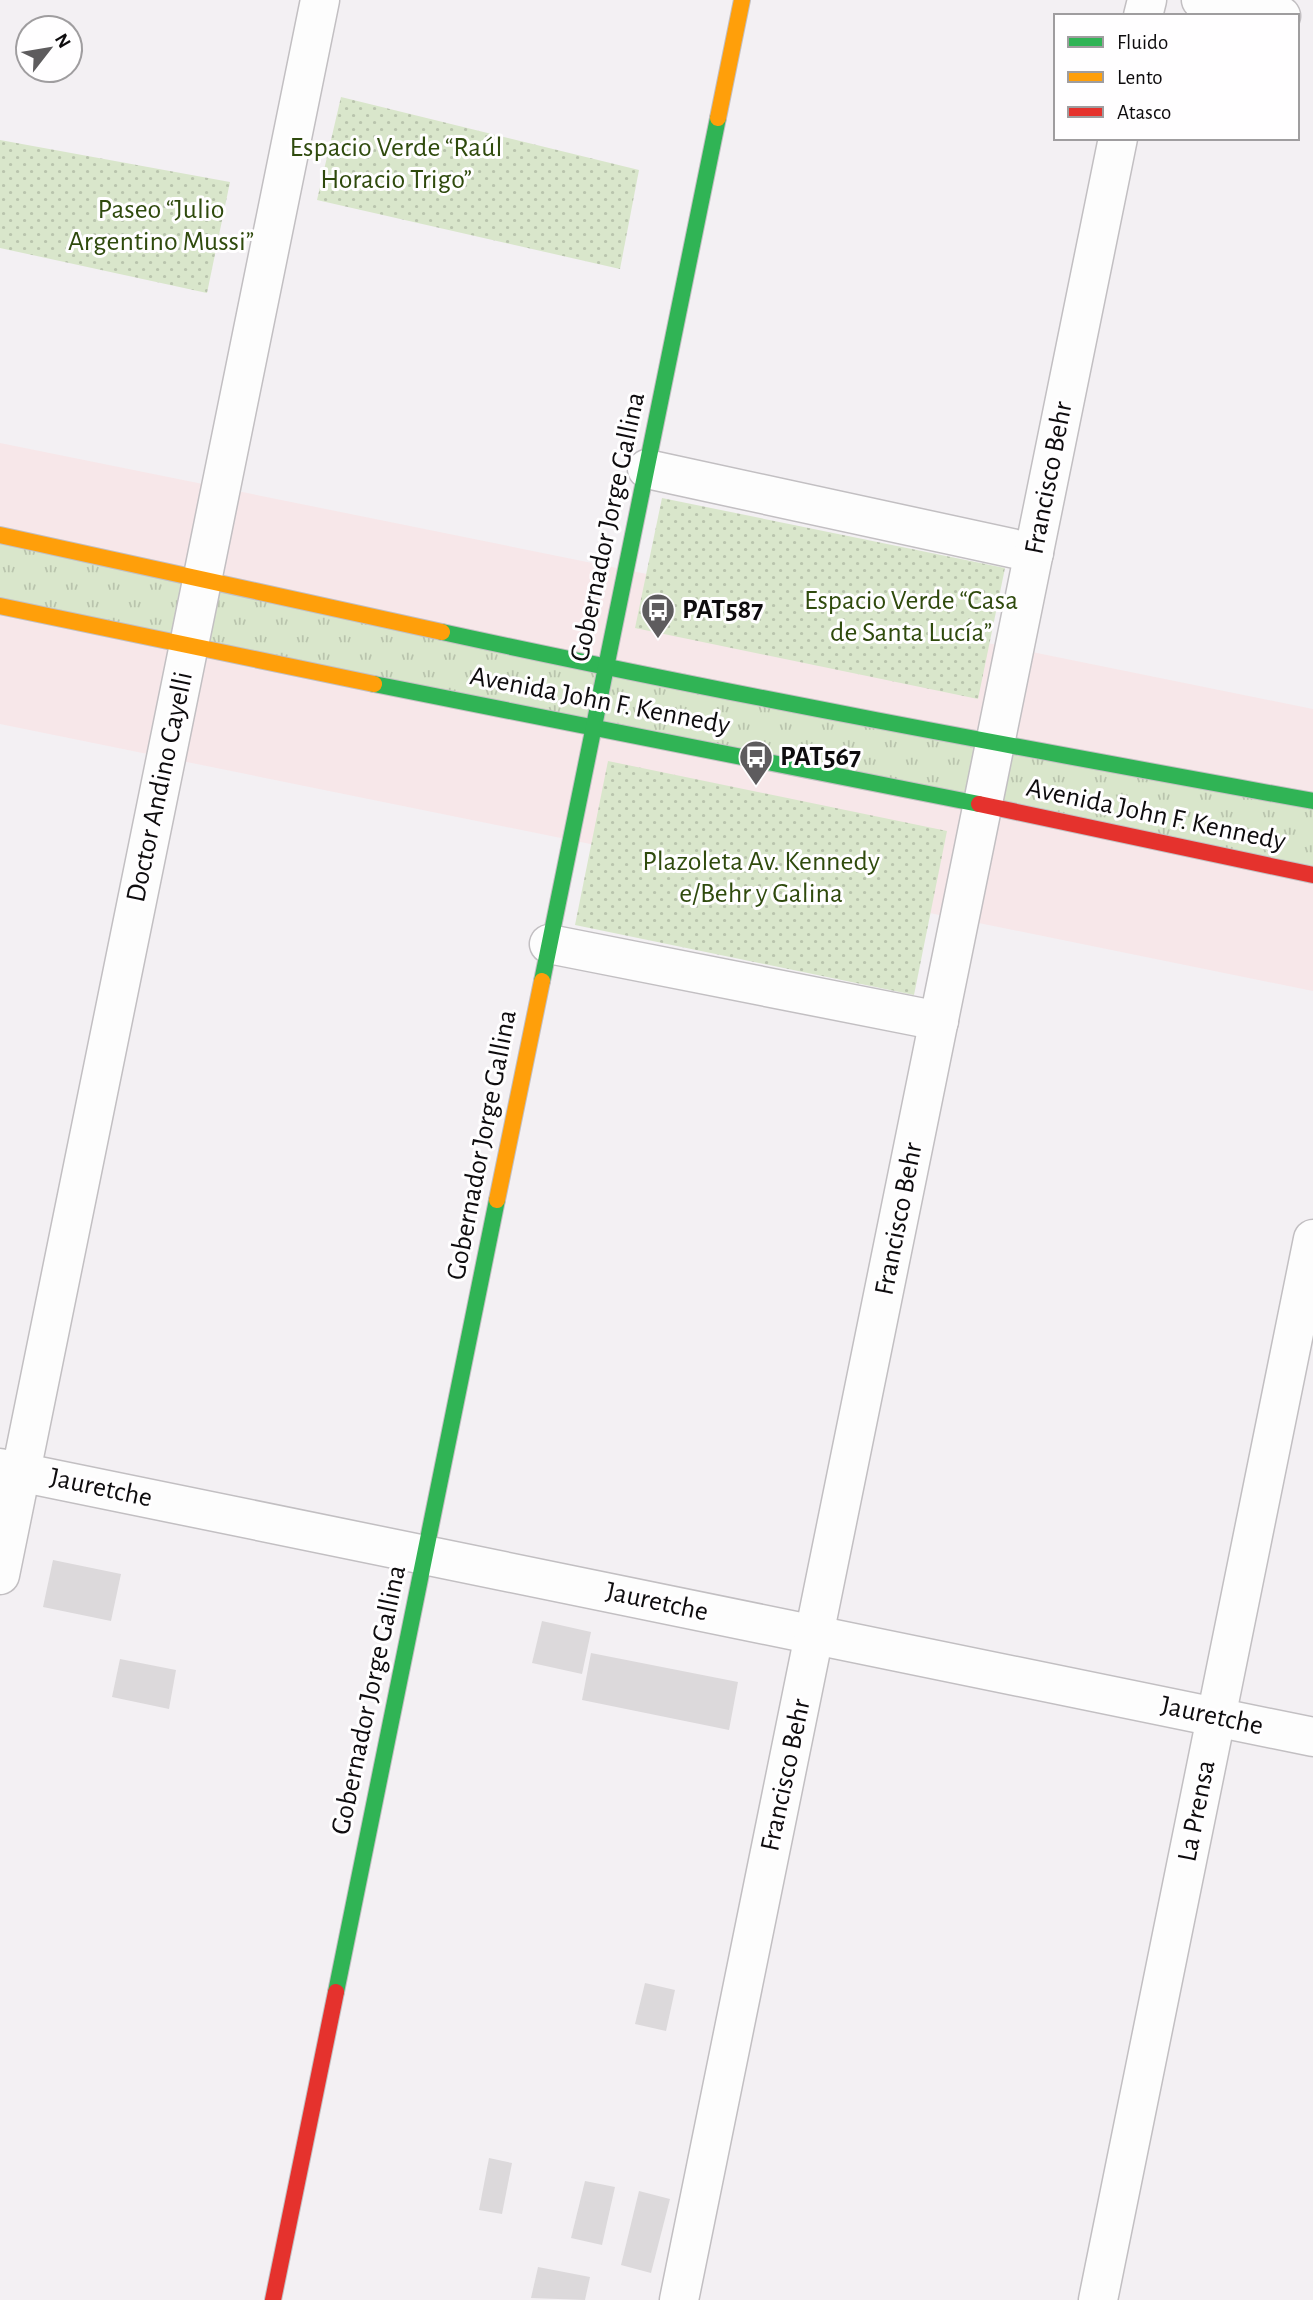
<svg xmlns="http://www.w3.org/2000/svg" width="1313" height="2300" font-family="'Alegreya Sans',sans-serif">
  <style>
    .commercial { fill: #f7e7e9 }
    .grass { fill: url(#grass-tufts) }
    .park { fill: url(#park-dots) }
    .building { fill: #dcd9db }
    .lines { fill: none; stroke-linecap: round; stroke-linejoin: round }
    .street-casing { stroke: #c2bfc2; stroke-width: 41 }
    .fast-casing { stroke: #c2bfc2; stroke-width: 18 }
    .slow-casing { stroke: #c2bfc2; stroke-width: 18 }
    .jam-casing { stroke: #c2bfc2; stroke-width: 18 }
    .street { stroke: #fdfdfd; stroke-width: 38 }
    .fast { stroke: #30b455; stroke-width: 16 }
    .slow { stroke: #ff9f0a; stroke-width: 16 }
    .jam { stroke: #e5322d; stroke-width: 16 }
    .labels { text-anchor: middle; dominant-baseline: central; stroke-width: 6; stroke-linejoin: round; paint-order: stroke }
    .park-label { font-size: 28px; fill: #2f4a0d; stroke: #fffeff }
    .street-label { font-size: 28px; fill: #0e0c0e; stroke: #fffeff }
    .poi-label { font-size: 28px; font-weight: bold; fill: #0e0c0e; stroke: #fffeff; text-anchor: start }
  </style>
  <defs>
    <pattern id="grass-tufts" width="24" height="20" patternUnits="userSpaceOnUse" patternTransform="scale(1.75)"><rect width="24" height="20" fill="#d9e6cb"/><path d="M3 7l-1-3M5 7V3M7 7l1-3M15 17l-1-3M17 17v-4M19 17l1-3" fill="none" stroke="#b9c4ad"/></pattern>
    <pattern id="park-dots" width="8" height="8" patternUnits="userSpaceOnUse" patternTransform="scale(1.75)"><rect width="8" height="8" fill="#d9e6cb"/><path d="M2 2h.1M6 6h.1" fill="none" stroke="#b9c4ad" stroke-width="1.8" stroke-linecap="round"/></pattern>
  </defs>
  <rect width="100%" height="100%" fill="#f3f0f3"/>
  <polygon class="commercial" points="0,443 1313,709 1313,991 0,724"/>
  <polygon class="grass" points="0,535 1313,801 1313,875 0,606"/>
  <g class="park">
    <polygon points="341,97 639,170 620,269 317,200"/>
    <polygon points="0,140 230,182 207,293 0,248"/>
    <polygon points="662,498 1005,568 978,699 635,628"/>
    <polygon points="608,761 947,831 914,995 575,925"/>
  </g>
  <g class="building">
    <polygon points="53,1560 121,1574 111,1621 43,1607"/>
    <polygon points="542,1621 591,1632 582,1674 532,1663"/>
    <polygon points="591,1653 738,1682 729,1730 582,1700"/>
    <polygon points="120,1659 176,1670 169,1709 112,1697"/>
    <polygon points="645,1983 675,1990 666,2031 635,2024"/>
    <polygon points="489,2158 512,2163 502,2214 479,2210"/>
    <polygon points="585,2181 615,2187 602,2245 571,2238"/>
    <polygon points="639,2191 670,2199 651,2273 621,2265"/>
    <polygon points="538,2267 590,2277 585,2300 531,2298"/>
  </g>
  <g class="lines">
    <g class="street-casing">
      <g id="street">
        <polyline points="1201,0 1281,16"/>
        <polyline points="1143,16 1147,0"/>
        <polyline points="647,469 1034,553"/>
        <polyline points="549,944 939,1021"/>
        <polyline points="0,1468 1313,1737"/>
        <polyline points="0,1575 320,0"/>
        <polyline points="679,2300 1118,138"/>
        <polyline points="1098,2300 1313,1239"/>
      </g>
    </g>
    <g class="fast-casing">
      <g id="fast">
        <path d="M442,632C731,695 1022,748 1313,801"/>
        <polyline points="374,684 979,804"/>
        <polyline points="542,981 718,118"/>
        <polyline points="336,1992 497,1200"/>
      </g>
    </g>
    <g class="slow-casing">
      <g id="slow">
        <polyline points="718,118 742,0"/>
        <polyline points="0,535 442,632"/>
        <polyline points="0,606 374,684"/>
        <polyline points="497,1200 542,981"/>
      </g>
    </g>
    <g class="jam-casing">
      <g id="jam">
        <polyline points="979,804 1313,875"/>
        <polyline points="273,2300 336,1992"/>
      </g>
    </g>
    <use href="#street" class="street"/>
    <use href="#fast" class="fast"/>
    <use href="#slow" class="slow"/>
    <use href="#jam" class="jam"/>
  </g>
  <defs>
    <g id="bus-pin" transform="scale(1.75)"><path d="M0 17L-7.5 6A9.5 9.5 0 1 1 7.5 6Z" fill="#5e5c5e" stroke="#fffeff"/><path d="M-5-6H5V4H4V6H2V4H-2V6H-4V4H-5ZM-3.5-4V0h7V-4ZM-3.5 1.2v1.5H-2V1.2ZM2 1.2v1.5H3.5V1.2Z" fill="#fff"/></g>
  </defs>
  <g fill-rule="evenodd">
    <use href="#bus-pin" x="658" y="610"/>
    <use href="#bus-pin" x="756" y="757"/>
  </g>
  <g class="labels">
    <g class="park-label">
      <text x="396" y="148">Espacio Verde “Raúl<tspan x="396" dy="32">Horacio Trigo”</tspan></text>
      <text x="161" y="210">Paseo “Julio<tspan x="161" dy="32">Argentino Mussi”</tspan></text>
      <text x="911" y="601">Espacio Verde “Casa<tspan x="911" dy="32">de Santa Lucía”</tspan></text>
      <text x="761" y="862">Plazoleta Av. Kennedy<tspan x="761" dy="32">e/Behr y Galina</tspan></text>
    </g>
    <g class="street-label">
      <text transform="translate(1049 478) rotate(-79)">Francisco Behr</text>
      <text transform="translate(608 527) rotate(-78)">Gobernador Jorge Gallina</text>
      <text transform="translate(600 701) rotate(11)">Avenida John F. Kennedy</text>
      <text transform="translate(160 787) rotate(-78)">Doctor Andino Cayelli</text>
      <text transform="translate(1156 815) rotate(12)">Avenida John F. Kennedy</text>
      <text transform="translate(482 1145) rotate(-79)">Gobernador Jorge Gallina</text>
      <text transform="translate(899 1219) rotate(-79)">Francisco Behr</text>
      <text transform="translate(101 1488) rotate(12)">Jauretche</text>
      <text transform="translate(657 1602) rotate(12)">Jauretche</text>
      <text transform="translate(369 1700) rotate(-78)">Gobernador Jorge Gallina</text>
      <text transform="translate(1212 1716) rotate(12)">Jauretche</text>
      <text transform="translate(786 1775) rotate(-78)">Francisco Behr</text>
      <text transform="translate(1197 1811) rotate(-79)">La Prensa</text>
    </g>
    <g class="poi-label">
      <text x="682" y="610">PAT587</text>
      <text x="780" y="757">PAT567</text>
    </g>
  </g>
  <rect x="1054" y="14" width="245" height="126" fill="#fffeff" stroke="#9f9d9f" stroke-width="2"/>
  <rect x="1068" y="37" width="35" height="10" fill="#30b455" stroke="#9f9d9f" stroke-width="2"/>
  <text x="1117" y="49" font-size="21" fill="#0e0c0e">Fluido</text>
  <rect x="1068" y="72" width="35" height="10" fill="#ff9f0a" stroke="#9f9d9f" stroke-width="2"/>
  <text x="1117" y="84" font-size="21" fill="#0e0c0e">Lento</text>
  <rect x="1068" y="107" width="35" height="10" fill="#e5322d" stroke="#9f9d9f" stroke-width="2"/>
  <text x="1117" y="119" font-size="21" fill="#0e0c0e">Atasco</text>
  <g transform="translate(49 49) rotate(59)"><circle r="33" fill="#fffeff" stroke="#9f9d9f" stroke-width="2"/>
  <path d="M0-5L12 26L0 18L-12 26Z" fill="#5e5c5e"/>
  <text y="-10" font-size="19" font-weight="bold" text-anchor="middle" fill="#0e0c0e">N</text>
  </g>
</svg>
